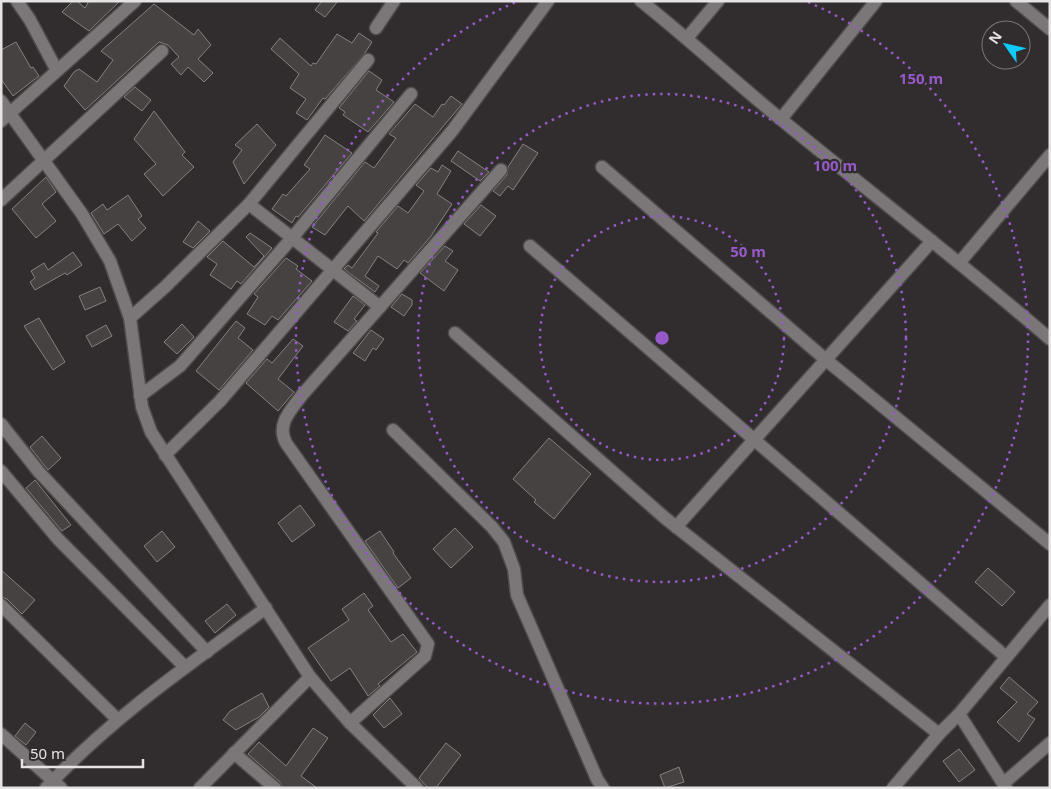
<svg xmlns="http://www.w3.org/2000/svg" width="1051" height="789" font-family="'Noto Sans',sans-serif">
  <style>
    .building { fill: #474242; stroke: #868181 }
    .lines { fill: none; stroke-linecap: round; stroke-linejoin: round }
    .minor-casing { stroke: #4e4b4b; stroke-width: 15 }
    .minor { stroke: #7b7677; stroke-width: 12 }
    .ring { fill: none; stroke: #965ac8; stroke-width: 2.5; stroke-dasharray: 2.5 5 }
    .centre { fill: #965ac8; stroke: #312c2d; stroke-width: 2.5 }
    .ring-label { font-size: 15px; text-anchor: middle; font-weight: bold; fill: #965ac8; stroke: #312c2d; stroke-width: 4.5; stroke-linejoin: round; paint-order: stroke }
  </style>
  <rect width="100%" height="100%" fill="#312c2d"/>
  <g class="building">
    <polygon points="73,1 77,1 85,8 89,1 120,1 89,31 62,12"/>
    <polygon points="322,1 338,1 325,17 315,10"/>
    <polygon points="154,4 194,35 198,29 211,45 198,59 213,73 204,82 188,67 181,75 171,64 179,57 168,45 159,42 85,110 64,86 74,72 79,69 97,82 113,60 101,51"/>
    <polygon points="359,33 372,42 365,53 325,99 323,98 307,120 296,113 306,99 290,88 299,74 271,49 280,38 311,66 313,63 316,64 337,34 352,43"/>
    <polygon points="16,42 31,68 33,67 39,76 13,96 1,79 1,50"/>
    <polygon points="369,71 382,80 376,90 394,102 368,132 343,115 345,112 339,108"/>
    <polygon points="135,87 151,100 142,111 124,97"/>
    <polygon points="451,96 462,104 364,221 348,206 325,235 312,227 365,162 374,168 396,138 389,134 415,104 433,117 442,104 444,105"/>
    <polygon points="154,111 185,152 182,155 194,167 163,196 144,174 156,164 134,139"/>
    <polygon points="257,124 276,145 244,184 233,162 242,150 235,145"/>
    <polygon points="325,135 352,153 298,217 296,216 292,223 272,209 283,194 286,196 310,169 304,165"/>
    <polygon points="523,144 538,153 513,190 508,186 500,196 493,191 507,175 508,167"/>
    <polygon points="458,151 489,172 480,181 451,161"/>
    <polygon points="442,165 451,171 437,194 452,204 431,236 408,263 404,260 397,269 378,256 365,276 379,286 375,292 344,269 348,265 352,268 378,233 376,232 398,206 408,213 424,191 416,185 431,168 438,172"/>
    <polygon points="46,177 56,192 42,204 56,221 36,238 12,209"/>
    <polygon points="128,195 142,216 138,219 146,228 132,241 118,224 104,234 91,213 103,204 107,210"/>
    <polygon points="481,205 496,216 480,236 464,224"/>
    <polygon points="198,221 210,231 193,248 183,242"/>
    <polygon points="250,233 272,248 241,284 237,281 231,289 210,275 217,264 207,257 223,241 254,267 264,256 246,237"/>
    <polygon points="445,246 453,251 445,261 458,270 444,291 420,273"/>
    <polygon points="73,252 82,265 67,275 65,273 35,290 30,282 35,278 31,271 44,263 48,270"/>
    <polygon points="286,258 298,266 296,269 312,281 278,320 272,316 265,325 247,314 258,297 254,294"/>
    <polygon points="100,287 106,301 85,310 79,296"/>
    <polygon points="402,294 412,300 412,305 404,316 391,307"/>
    <polygon points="353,296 365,305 354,319 357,321 348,331 334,322"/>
    <polygon points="39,318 65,362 53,370 24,326"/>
    <polygon points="236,321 245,328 238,338 253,350 219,390 196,371"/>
    <polygon points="182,324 194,337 177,354 164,342"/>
    <polygon points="106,325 112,336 92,347 86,336"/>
    <polygon points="371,330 384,339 376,350 373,348 365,361 353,353"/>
    <polygon points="293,339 303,346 278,379 294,392 278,411 246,383 267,359 272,363"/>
    <polygon points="42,436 61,458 48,470 30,447"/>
    <polygon points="549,438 591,474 554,519 534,502 536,500 513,479"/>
    <polygon points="35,480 71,525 62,531 26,488"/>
    <polygon points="300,505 315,525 292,542 278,523"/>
    <polygon points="455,528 473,547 451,568 433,549"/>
    <polygon points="162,531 175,547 157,562 144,546"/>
    <polygon points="380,531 394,552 393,553 411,578 398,588 365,541"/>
    <polygon points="988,568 1015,592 1002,606 975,582"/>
    <polygon points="1,570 35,600 22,614 7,599 1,597"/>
    <polygon points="364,593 373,606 368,610 391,642 403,634 417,652 378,684 380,686 368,696 350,668 331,681 308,648 349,620 342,609"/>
    <polygon points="227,604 236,615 215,633 205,621"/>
    <polygon points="1009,677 1038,702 1027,714 1035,719 1019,742 997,722 1017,702 1000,688"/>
    <polygon points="262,693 269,707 259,717 236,730 223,720 230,711"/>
    <polygon points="390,698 402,714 384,728 373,715"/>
    <polygon points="25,723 36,732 26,745 15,736"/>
    <polygon points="313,728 328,738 301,776 317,788 283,788 280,782 248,754 259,742 286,766"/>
    <polygon points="446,743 461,755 436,788 428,788 419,778"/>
    <polygon points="959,749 975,770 959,782 943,761"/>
    <polygon points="679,767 684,782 665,788 660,775"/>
  </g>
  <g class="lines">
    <g class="minor-casing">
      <g id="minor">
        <polyline points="17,1 30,20 56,69"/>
        <path d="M641,1C690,40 735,82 783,121C872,194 963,264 1050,339"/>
        <polyline points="1016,1 1050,29"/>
        <polyline points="376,28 394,1"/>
        <polyline points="687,38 718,1"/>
        <polyline points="1,101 82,214 110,261 130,318 142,407 151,432 310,677 350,723 417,788"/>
        <polyline points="781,119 876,1"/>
        <polyline points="1,121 135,1"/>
        <polyline points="602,167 825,359 1050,544"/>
        <polyline points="1,200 162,51"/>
        <polyline points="249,204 380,307"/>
        <polyline points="530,246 1006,657"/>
        <polyline points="960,262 1050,155"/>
        <polyline points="130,318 165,287 249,204 368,60"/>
        <polyline points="455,333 665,518 939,734"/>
        <polyline points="140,396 180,366 292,238 411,94"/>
        <polyline points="1,424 39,472 207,652"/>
        <polyline points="393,430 492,527 504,542 514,569 517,595 597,779 603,788"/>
        <polyline points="165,455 220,401 452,131 548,1"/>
        <polyline points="1,471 58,539 184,666"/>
        <polyline points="676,527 932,241"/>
        <polyline points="1,605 117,719"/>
        <polyline points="959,714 1006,788"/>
        <path d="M350,723L425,656L428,644L286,443C276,424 291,410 302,395L501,170"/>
        <polyline points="1,734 61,788"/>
        <polyline points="234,753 275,788"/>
        <polyline points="1004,783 1050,743"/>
        <path d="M46,788C113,716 188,666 266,608"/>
        <polyline points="200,788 310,677"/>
        <polyline points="893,788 939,734 959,714 1050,605"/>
      </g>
    </g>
    <use href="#minor" class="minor"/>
  </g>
  <g class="ring">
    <circle cx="662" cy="338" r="122"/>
    <circle cx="662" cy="338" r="244"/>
    <path d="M808 2A366 366 0 1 1 516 2"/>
  </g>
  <circle cx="662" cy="338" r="8" class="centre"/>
  <g class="ring-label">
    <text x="921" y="84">150 m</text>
    <text x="835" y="171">100 m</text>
    <text x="748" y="257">50 m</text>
  </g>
  <rect width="1051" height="789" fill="none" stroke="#e6e3e4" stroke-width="5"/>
  <g transform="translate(1006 45) rotate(304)"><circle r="24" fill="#312c2d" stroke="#797576"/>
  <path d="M0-4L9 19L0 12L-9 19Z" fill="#10cafa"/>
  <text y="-8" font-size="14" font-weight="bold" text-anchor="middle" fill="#e6e3e4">N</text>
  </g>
  <path d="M22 759v8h121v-8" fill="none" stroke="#e6e3e4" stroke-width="2.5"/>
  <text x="30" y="759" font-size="15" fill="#e6e3e4" stroke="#312c2d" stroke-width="4" paint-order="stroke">50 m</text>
</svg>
